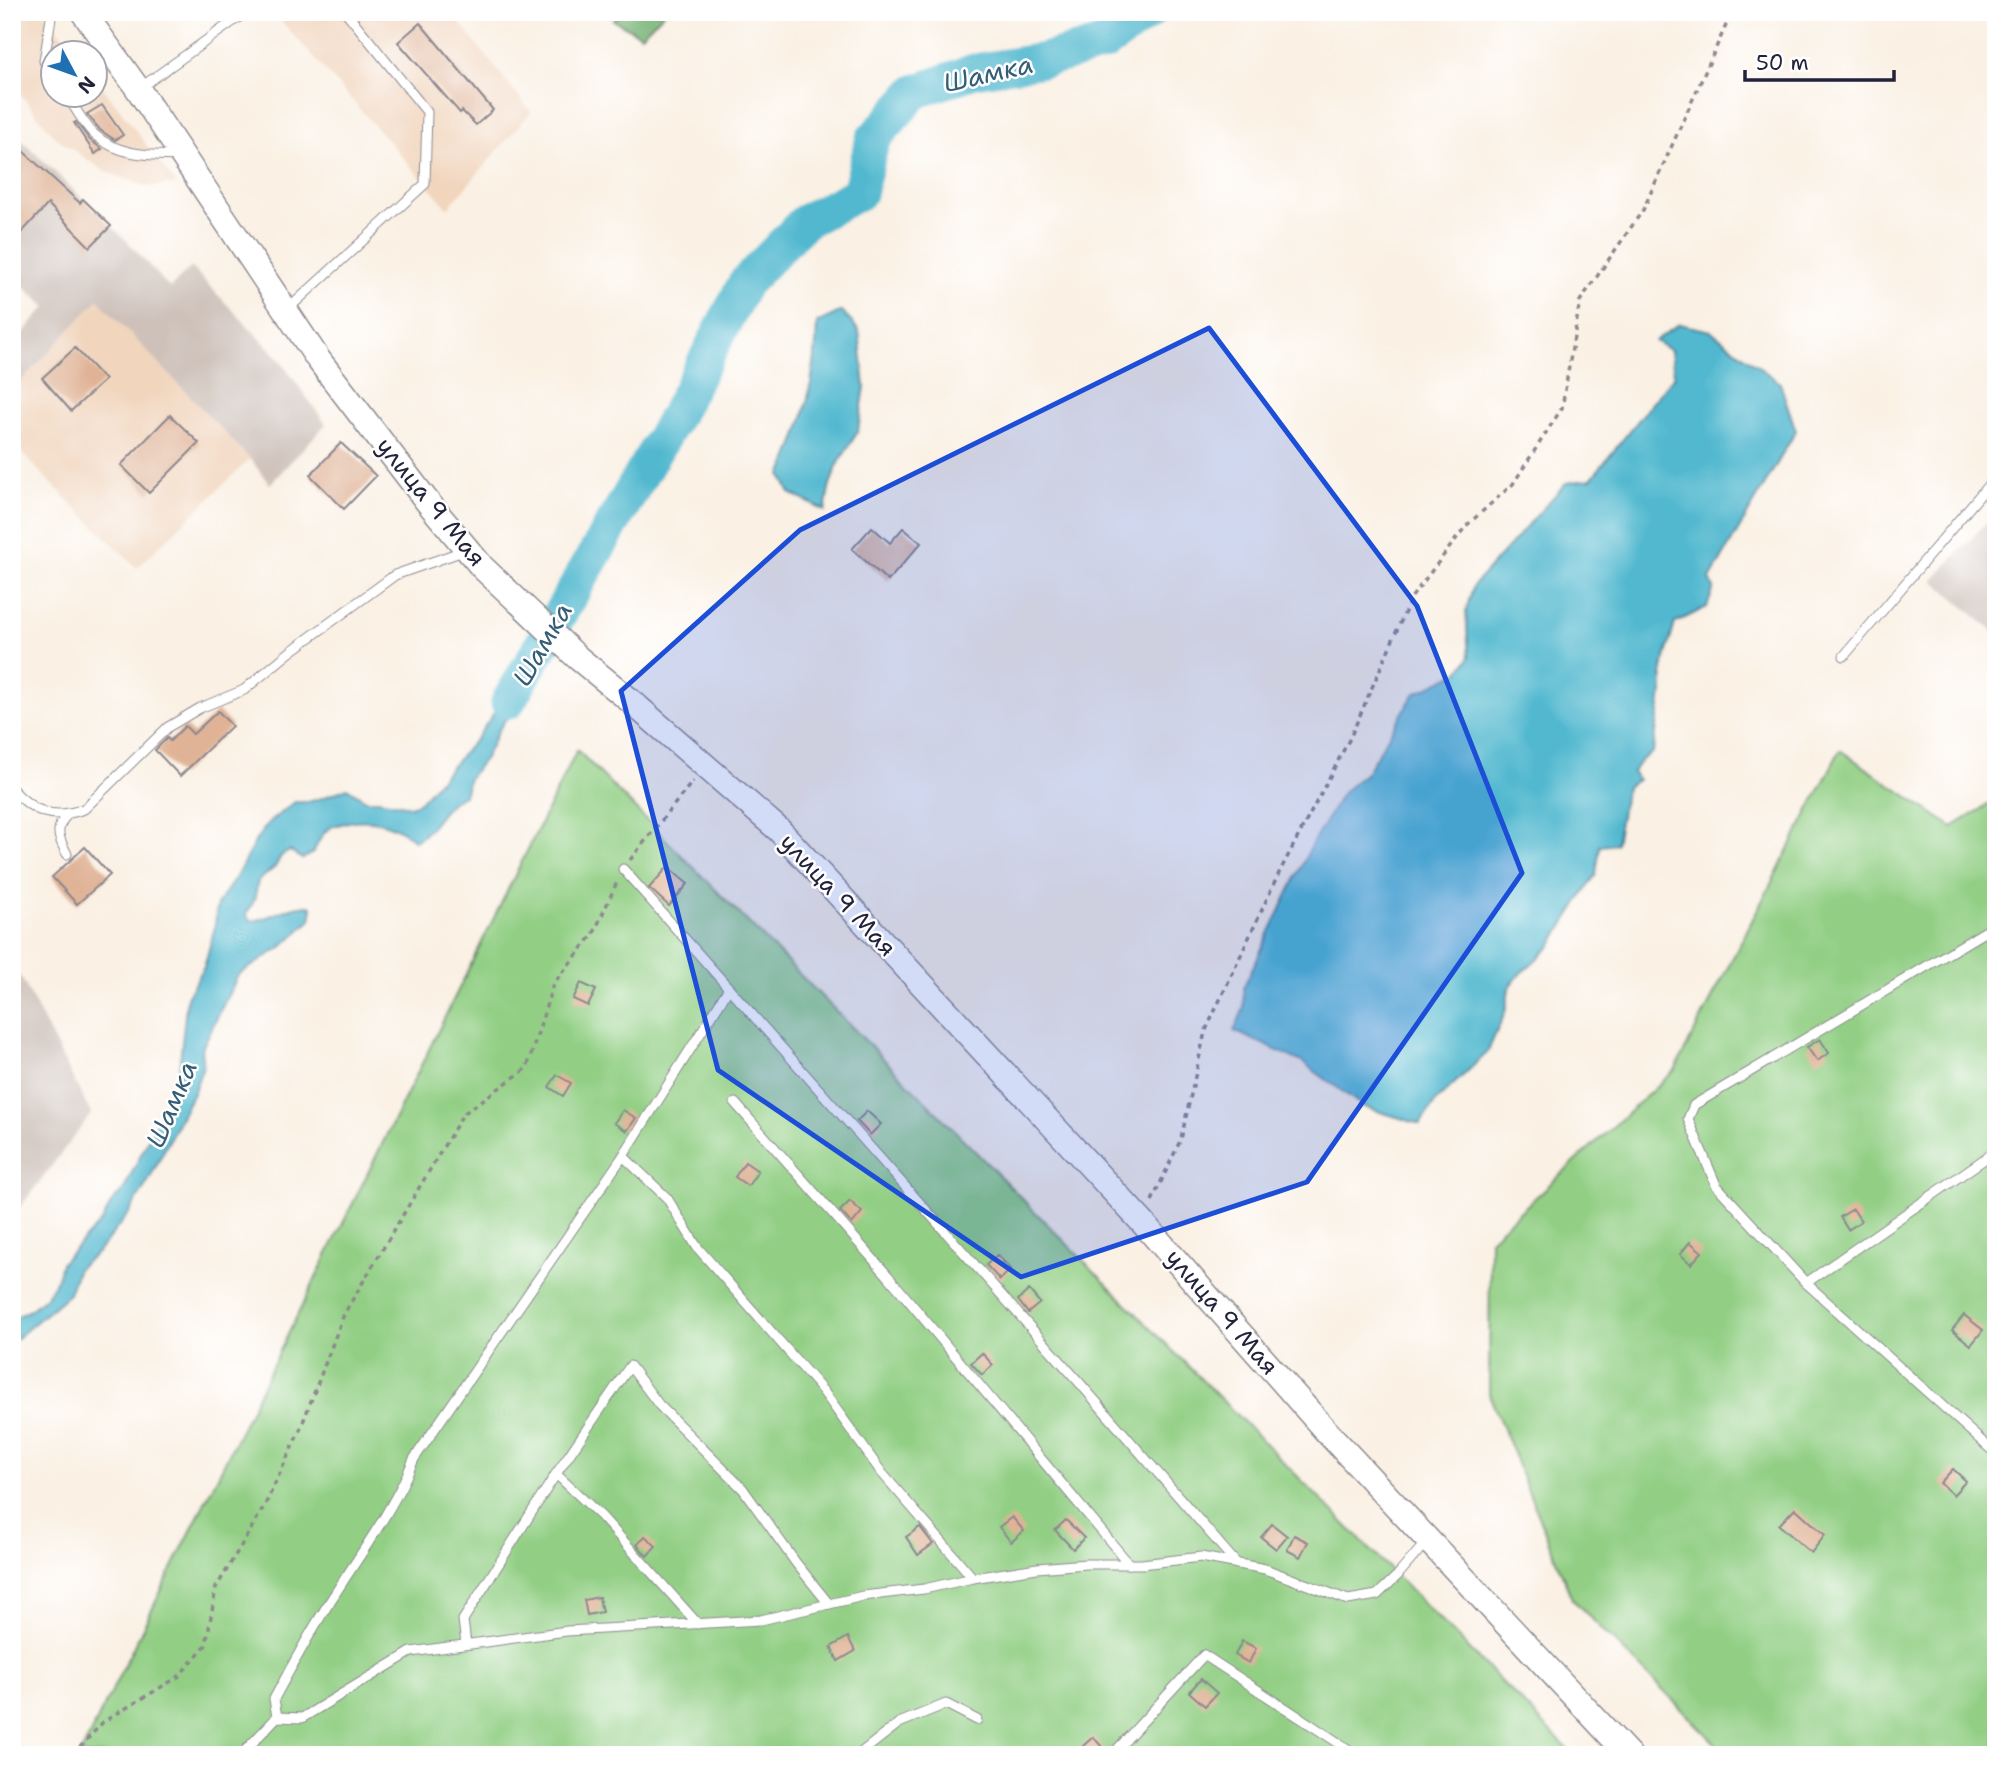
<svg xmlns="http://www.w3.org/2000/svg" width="2008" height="1767" font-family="'Shantell Sans',sans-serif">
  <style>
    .built { fill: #f1d5bd }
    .industrial { fill: #cec1ba }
    .green { fill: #92cf84; stroke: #5a7860; stroke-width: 2 }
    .forest { fill: #75b272; stroke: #4c6a56; stroke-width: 2 }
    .water { fill: #51b8cf; stroke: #3a6d85; stroke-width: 2 }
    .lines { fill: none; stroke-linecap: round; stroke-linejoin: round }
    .river { stroke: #51b8cf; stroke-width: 35 }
    .building { fill: #e0b396 }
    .service-casing { stroke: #8e898f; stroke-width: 11 }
    .secondary-casing { stroke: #8e898f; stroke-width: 27 }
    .path { stroke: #8e898f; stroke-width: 3.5; stroke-dasharray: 5 5; stroke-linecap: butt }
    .service { stroke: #fff; stroke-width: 9 }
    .secondary { stroke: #fff; stroke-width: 24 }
    .marked { fill: #1d4ed8; fill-opacity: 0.2; stroke: #1d4ed8; stroke-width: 5; stroke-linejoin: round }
    .labels { text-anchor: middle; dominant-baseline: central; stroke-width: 5; stroke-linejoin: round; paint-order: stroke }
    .street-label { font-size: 24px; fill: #22223b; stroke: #fff }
    .water-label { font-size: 26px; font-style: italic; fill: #355e76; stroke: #fff }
  </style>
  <rect width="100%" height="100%" fill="#fff"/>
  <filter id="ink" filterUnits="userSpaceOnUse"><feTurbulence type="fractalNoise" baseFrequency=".0143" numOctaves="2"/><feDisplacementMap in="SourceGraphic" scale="14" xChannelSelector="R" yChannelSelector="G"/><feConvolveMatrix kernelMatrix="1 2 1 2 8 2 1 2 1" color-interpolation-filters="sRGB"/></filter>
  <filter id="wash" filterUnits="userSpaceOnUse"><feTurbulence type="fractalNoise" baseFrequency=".00686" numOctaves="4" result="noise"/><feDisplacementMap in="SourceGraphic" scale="28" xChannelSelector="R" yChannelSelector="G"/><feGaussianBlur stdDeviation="1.57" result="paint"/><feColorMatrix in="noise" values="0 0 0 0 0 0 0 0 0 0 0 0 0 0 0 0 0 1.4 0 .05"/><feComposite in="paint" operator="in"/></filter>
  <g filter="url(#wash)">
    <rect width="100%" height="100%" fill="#faf0e3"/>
    <g class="built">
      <polygon points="12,12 44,12 75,52 52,52 52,94 94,94 95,77 176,184 148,187 104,171 55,137 12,84"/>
      <polygon points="273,12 451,12 531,112 448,208"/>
      <polygon points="98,300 250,459 137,568 12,444 12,391"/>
    </g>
    <g class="industrial">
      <polygon points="12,131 127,241 170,288 191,267 276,355 326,424 270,484 250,459 98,300 12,391 12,345 46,307 12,276"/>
      <polygon points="1996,512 1996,634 1933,580"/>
      <polygon points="12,969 22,979 91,1114 12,1218"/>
    </g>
    <g class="green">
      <polygon points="577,750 1574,1755 80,1755"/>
      <polygon points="1840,750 1952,827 1996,800 1996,1755 1727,1755 1572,1599 1489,1394 1490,1239 1675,1070"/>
    </g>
    <polygon class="forest" points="621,12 665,12 641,35 613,20"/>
    <g class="water">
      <path d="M842,311L859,331L865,387L858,431L837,466L829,488L825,511L790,493L781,475C804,427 816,375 817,323Z"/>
      <polygon points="1679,324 1711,331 1780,383 1796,431 1710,579 1714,588 1707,607 1675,623 1662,669 1663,687 1653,752 1640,761 1633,772 1638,780 1626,787 1616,844 1600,846 1596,874 1550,947 1520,974 1509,988 1505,1013 1487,1053 1437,1100 1420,1124 1364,1107 1302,1062 1234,1031 1244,1008 1243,988 1313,842 1344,791 1366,773 1414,694 1458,673 1469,658 1466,611 1473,586 1566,483 1591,479 1674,376 1671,351 1655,341"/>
      <path d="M528,655L539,666L523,684L519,698L498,731L485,758L469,778L464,795C442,804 436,829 415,841C395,824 374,817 348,822C342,824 333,825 328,829C320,836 317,845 313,853L302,859L290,851L281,856L275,867L258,881L254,901L246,914L251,921C272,920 292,901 312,907L311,920L280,948L238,975L201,1050L203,1066L194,1091L149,1180L129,1213L98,1252L78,1268L69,1294L12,1342V1319L30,1310L46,1297L57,1279L61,1263L102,1221L112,1202L123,1191L178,1079L187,997L204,967L215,927L217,905L236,877L256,840L268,823L295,802H308L322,798L347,788L366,800H379L410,806L420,802L476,739L509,691Z"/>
    </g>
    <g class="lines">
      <polyline class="river" points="508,702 679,410 745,283 804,222 859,193 873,139 915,92 974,71 1044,60 1106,43 1149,12"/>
    </g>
    <g id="blocks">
      <g class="building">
        <polygon points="420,23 493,110 476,125 462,111 460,113 398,42"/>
        <polygon points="102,105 123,135 115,140 100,130 87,114"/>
        <polygon points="76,122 90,140 102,149 95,154 74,123"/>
        <polygon points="12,141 80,203 83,199 111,226 90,247 48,204 12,243"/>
        <polygon points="75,348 105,380 71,411 42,378"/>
        <polygon points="170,415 199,443 149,493 121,465"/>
        <polygon points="341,443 376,476 344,509 310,475"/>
        <polygon points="872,527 890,543 903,528 921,543 888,581 852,549"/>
        <polygon points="218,711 232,726 180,776 155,750 167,738 170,741 185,726 193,734"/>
        <polygon points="85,847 110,875 77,904 52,877"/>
        <polygon points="668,867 688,884 669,906 649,888"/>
        <polygon points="581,983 596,990 588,1006 573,999"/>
        <polygon points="1820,1039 1829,1053 1817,1061 1807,1047"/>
        <polygon points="557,1075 571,1083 563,1096 549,1087"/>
        <polygon points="623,1110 636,1118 627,1131 614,1123"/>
        <polygon points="867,1111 881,1124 870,1135 857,1121"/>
        <polygon points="745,1162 758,1171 748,1186 735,1177"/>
        <polygon points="850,1201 862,1212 852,1224 840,1211"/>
        <polygon points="1853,1209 1861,1221 1848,1230 1840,1217"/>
        <polygon points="1690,1242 1702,1252 1691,1264 1680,1254"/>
        <polygon points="997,1255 1011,1269 1000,1280 986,1265"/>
        <polygon points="1029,1290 1040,1303 1028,1313 1018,1300"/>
        <polygon points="1964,1315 1983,1330 1971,1345 1952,1330"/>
        <polygon points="982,1353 993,1365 982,1375 971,1363"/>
        <polygon points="1953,1469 1966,1481 1953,1495 1940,1483"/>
        <polygon points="1795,1508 1825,1535 1811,1553 1779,1525"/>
        <polygon points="1012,1517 1024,1531 1011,1542 999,1527"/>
        <polygon points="1066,1520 1084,1538 1073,1549 1055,1530"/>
        <polygon points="1272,1524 1287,1536 1276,1549 1261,1537"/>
        <polygon points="920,1527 933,1544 918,1555 906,1537"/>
        <polygon points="1294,1535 1308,1542 1300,1557 1287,1550"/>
        <polygon points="645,1536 656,1546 647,1556 637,1545"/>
        <polygon points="599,1597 602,1612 587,1615 584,1600"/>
        <polygon points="848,1637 855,1651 838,1661 831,1647"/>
        <polygon points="1242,1641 1256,1648 1249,1663 1235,1655"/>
        <polygon points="1201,1679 1217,1693 1205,1706 1189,1692"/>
        <polygon points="1093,1737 1106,1751 1105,1755 1073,1755"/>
      </g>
    </g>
  </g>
  <g filter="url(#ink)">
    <use href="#blocks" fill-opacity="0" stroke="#8e898f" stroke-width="2"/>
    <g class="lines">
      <g class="service-casing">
        <g id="service">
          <polyline points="52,12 44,61 52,74"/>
          <polyline points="140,88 246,12"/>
          <path d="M66,94C75,107 84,125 95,135C119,156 149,155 179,156"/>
          <polyline points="288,309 425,184 427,112 346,12"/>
          <polyline points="1844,656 1996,476"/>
          <path d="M12,789C34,813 53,820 84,809L168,727L200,708L244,690L290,652L395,575L466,550"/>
          <path d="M66,816C54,829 59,839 67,854"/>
          <polyline points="623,869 1078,1381 1237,1564"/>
          <polyline points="1996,925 1694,1105 1688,1119 1716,1185 1806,1283 1996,1454"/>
          <polyline points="735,1103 889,1277 1129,1564"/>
          <polyline points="623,1156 667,1198 697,1247 823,1391 882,1473 973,1578"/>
          <polyline points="1806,1283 1996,1151"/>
          <polyline points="556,1474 601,1516 698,1624"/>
          <polyline points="466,1644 463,1620 556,1474 630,1366 659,1405 743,1489 796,1563 829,1604"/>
          <path d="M277,1717L274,1699C290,1670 306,1639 324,1611C355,1561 392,1513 414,1459L623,1156L729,988"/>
          <polyline points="241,1755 277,1717 302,1718 411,1652 567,1631 761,1620 863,1596 924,1589 973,1578 1037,1568 1086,1564 1142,1564 1201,1557 1265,1569 1348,1600 1377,1595 1397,1576 1427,1541"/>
          <polyline points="858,1755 899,1723 946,1704 977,1720"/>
          <polyline points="1112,1755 1204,1655 1357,1755"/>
        </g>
      </g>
      <g class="secondary-casing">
        <polyline id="secondary" points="83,12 138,89 318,359 426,500 482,567 578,658 626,697 779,830 1143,1223 1327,1432 1629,1755"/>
      </g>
      <g class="path">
        <polyline points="630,860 693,781"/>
        <polyline points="1152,1201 1181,1139 1205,1032 1279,873 1350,738 1411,598 1466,526 1513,484 1562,408 1580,301 1643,210 1732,12"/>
        <polyline points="73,1755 103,1722 178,1677 206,1645 216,1588 265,1505 300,1430 344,1314 463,1114 527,1068 553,984 593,935 617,882"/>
      </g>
      <use href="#service" class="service"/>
      <use href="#secondary" class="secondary"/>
    </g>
  </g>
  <path class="marked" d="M1209,328L1417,606L1522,873L1307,1182L1021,1277L718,1070L621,691L800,530Z"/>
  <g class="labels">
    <g class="street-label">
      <text transform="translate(431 502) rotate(51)">улица 9 Мая</text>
      <text transform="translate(838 895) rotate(47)">улица 9 Мая</text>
      <text transform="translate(1222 1312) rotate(49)">улица 9 Мая</text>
    </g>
    <g class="water-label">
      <text transform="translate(988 73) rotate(-13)">Шамка</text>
      <text transform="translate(542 644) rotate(-60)">Шамка</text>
      <text transform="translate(171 1104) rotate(-67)">Шамка</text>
    </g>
  </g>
  <rect width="2008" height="1767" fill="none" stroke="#fff" stroke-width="42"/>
  <g transform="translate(74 74) rotate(131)"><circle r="33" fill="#ffffff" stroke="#a7a7b1" stroke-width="2"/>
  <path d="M0-5L12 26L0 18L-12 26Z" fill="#1f6fb2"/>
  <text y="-10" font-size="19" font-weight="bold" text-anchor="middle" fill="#22223b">N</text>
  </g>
  <path d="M1745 70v10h149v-10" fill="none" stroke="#22223b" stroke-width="3.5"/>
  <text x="1756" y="70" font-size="21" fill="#22223b" stroke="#ffffff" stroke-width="5" paint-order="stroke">50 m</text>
</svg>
